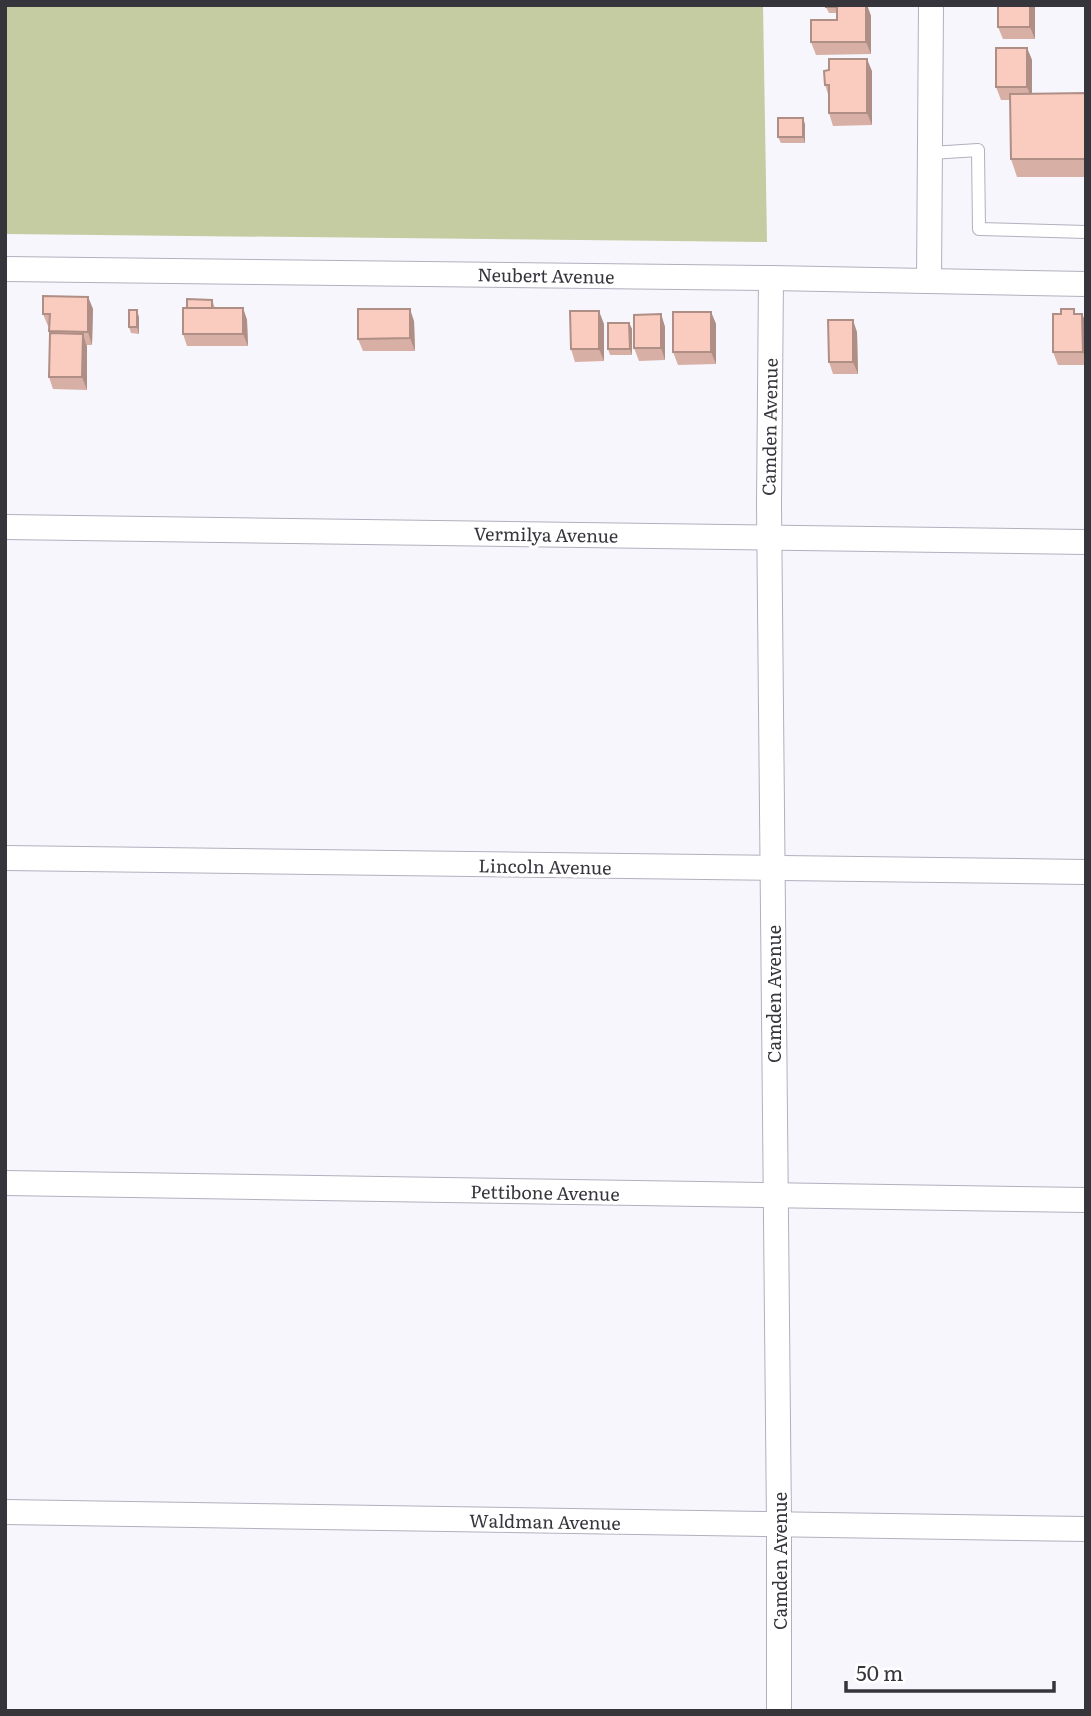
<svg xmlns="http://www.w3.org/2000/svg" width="1091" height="1716" font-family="Literata,serif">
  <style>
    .green { fill: #c5cca2 }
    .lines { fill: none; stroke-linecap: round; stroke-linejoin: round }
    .service-casing { stroke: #b4aebe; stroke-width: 14 }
    .minor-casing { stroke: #b4aebe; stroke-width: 26 }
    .service { stroke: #fff; stroke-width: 12 }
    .minor { stroke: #fff; stroke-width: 24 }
    .wall { fill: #d7afa4 }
    .shaded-wall { fill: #af8e86 }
    .building { fill: #facbbf; stroke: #af8e86; stroke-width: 2 }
    .labels { text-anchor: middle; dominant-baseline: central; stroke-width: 7; stroke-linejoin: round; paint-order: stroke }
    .street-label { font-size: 18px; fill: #37353c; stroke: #fff }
  </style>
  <rect width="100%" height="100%" fill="#f8f6fd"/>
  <polygon class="green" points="5,5 763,5 767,242 5,234"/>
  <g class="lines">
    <g class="service-casing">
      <polyline id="service" points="931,153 978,150 979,229 1086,232"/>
    </g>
    <g class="minor-casing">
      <g id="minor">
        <polyline points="5,269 771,278 1086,284"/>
        <polyline points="771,278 769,504 779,1524 779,1711"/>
        <polyline points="929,281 931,5"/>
        <polyline points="5,527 1086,542"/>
        <polyline points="5,858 1086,872"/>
        <polyline points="5,1183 1086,1200"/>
        <polyline points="5,1512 1086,1529"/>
      </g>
    </g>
    <use href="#service" class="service"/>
    <use href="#minor" class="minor"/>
  </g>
  <g class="wall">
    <polygon points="867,5 871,16 871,54 816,55 811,42 837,20 837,13 829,13 826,7"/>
    <polygon points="998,5 1035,5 1035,39 1003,39 998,27"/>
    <polygon points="1027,48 1032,60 1032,93 1086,93 1086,177 1017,177 1011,159 1010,100 1001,100 996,87"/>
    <polygon points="872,71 872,125 833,126 829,113 829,97 825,85"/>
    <polygon points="805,124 805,143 781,143 778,137"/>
    <polygon points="88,297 93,309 92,345 87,345 87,390 53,389 49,377 49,326 48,326 43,314"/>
    <polygon points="212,300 215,308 243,308 247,320 248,346 187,346 183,334 187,308"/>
    <polygon points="711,312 716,324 716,364 678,365 673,352"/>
    <polygon points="661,314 665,327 665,360 639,361 634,348"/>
    <polygon points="1076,314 1082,314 1086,323 1086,365 1058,365 1053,352"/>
    <polygon points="139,317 139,334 131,333 129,327"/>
    <polygon points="414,321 415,351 363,351 358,339"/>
    <polygon points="629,323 632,329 632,355 610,355 608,349"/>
    <polygon points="604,324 604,361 575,362 571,349"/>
    <polygon points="857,332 858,374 833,374 829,362"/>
  </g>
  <g class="shaded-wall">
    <polygon points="867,5 871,16 871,54 866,42"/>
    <polygon points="1030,5 1035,5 1035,39 1030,27"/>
    <polygon points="1027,48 1032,60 1032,100 1027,87"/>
    <polygon points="867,59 872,71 872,125 867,113"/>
    <polygon points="803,118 805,124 805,143 803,137"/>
    <polygon points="88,297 93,309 92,345 88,332"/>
    <polygon points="243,308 247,320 248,346 243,334"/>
    <polygon points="410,309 414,321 415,351 410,338"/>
    <polygon points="137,310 139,317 139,334 137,327"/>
    <polygon points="599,311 604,324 604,361 599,349"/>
    <polygon points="711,312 716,324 716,364 711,352"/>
    <polygon points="661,314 665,327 665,360 661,348"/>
    <polygon points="1082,314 1086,323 1086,361 1083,352"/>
    <polygon points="853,320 857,332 858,374 853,362"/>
    <polygon points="629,323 632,329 632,355 630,349"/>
    <polygon points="83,334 87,347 87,390 82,377"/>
  </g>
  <g class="building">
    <rect x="826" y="5" width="11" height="2"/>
    <polygon points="837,5 866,5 866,42 811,42 811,20 837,20"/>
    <rect x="998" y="5" width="32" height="22"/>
    <rect x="996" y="48" width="31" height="39"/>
    <polygon points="829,59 867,59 867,113 829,113 829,85 825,85 824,71 829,70"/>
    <polygon points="1086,93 1086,159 1011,159 1010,94"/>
    <rect x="778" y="118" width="25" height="19"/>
    <polygon points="43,296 88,297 88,332 49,331 50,314 43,314"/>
    <polygon points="187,299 212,300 212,308 187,308"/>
    <rect x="183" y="308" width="60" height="26"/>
    <polygon points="358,309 410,309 410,338 358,339"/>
    <polygon points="1061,309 1074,309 1074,314 1082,314 1083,352 1053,352 1053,314 1061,314"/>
    <rect x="129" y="310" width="8" height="17"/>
    <polygon points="570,311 599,311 599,349 571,349"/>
    <rect x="673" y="312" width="38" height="40"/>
    <polygon points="661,314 661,348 634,348 634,315"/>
    <polygon points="828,320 853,320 853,362 829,362"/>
    <polygon points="608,323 629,323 630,349 608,349"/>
    <polygon points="50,333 83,334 82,377 49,377"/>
  </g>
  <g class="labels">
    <g class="street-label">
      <text transform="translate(546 275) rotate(1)">Neubert Avenue</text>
      <text transform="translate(769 427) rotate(-89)">Camden Avenue</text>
      <text transform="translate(546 534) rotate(1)">Vermilya Avenue</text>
      <text transform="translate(545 866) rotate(1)">Lincoln Avenue</text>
      <text transform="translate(773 994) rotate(-90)">Camden Avenue</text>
      <text transform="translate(545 1192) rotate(1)">Pettibone Avenue</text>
      <text transform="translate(545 1521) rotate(1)">Waldman Avenue</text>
      <text transform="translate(779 1561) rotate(-90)">Camden Avenue</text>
    </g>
  </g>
  <rect width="1091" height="1716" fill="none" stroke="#37353c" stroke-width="14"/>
  <path d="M846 1681v10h208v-10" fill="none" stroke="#37353c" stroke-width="3.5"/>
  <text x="856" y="1681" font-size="21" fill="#37353c" stroke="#ffffff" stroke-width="5" paint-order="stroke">50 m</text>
</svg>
